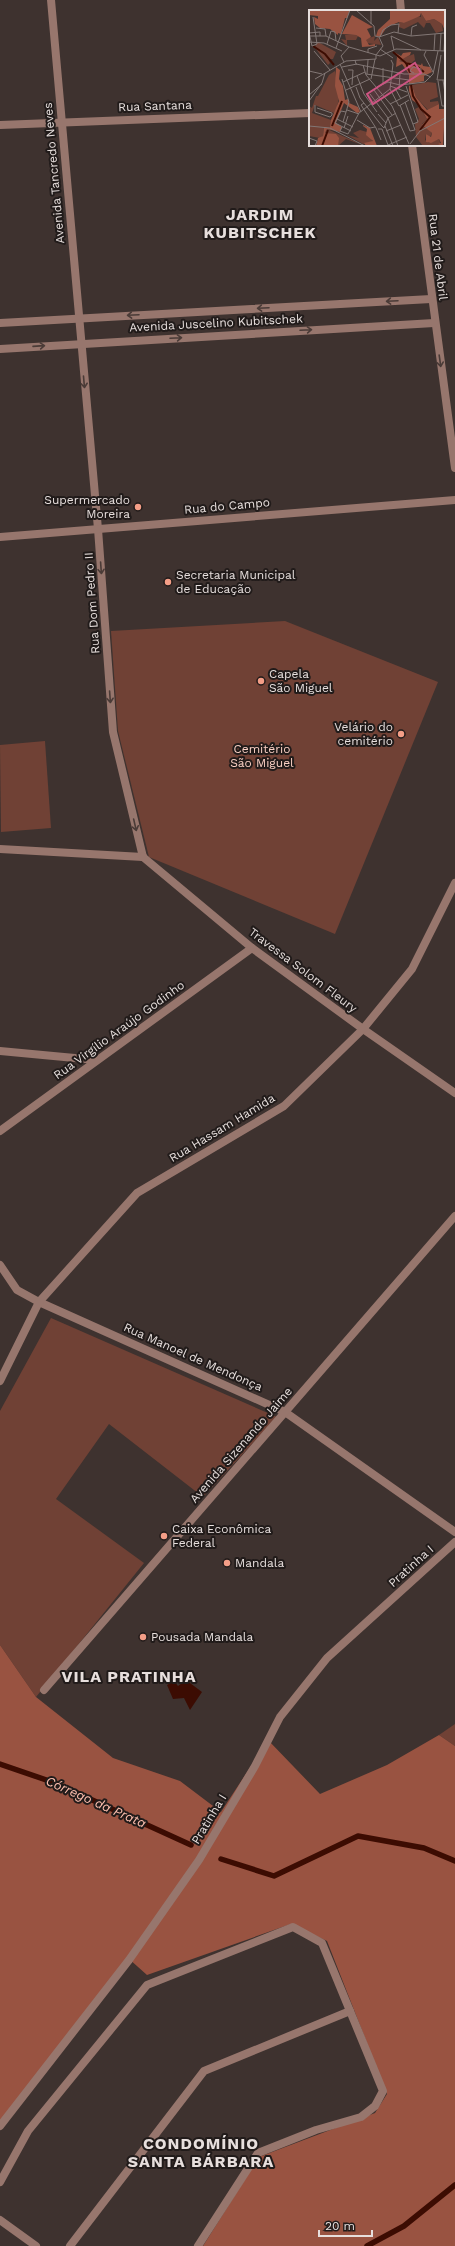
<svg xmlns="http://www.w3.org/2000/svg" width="455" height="2246" font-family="'Work Sans',sans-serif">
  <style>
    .green { fill: #704135 }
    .forest { fill: #995341 }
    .water { fill: #3c0c02 }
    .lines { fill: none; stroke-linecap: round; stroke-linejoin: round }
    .stream { stroke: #3c0c02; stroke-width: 5.5 }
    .minor { stroke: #97766d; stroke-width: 8 }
    .tertiary { stroke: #97766d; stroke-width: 8 }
    .oneway { stroke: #4a3b37 }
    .poi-dot { fill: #f49e87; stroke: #211b1a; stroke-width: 1.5 }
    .labels { text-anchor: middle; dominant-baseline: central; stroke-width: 4; stroke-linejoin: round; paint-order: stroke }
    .street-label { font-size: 12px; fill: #e7dfdd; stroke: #211b1a }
    .poi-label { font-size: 12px; fill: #e7dfdd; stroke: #211b1a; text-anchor: start }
    .park-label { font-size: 12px; fill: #f9cfc3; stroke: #211b1a }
    .water-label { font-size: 13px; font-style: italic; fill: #ffc0b0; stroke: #211b1a }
    .district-label { font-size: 16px; font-weight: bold; letter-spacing: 1px; fill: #e7dfdd; stroke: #211b1a }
    .inset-river { fill: none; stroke: #3c0c02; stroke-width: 2 }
    .inset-road { fill: none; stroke: #827775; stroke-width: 1 }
    .view { fill: #cd5482; fill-opacity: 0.15; stroke: #cd5482; stroke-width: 2 }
    .inset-edge { fill: none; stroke: #e7dfdd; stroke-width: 2 }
  </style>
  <rect width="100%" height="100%" fill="#3e322f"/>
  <g class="green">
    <polygon points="285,621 438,682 335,934 149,857 118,731 111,631"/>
    <polygon points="45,741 51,828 1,832 0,745"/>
    <polygon points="51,1318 277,1417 203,1497 109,1424 56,1499 144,1563 36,1697 0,1645 0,1411"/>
    <polygon points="455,1724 455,1746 439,1735"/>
  </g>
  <polygon class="forest" points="0,1645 36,1697 113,1758 180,1781 221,1812 268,1740 320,1794 387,1765 439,1735 455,1746 455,2246 203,2246 259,2157 375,2113 387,2094 327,1941 291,1924 147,1975 128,1958 0,2127"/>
  <polygon class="water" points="186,1680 202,1692 190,1710 184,1698 173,1699 167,1685 174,1681 178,1686"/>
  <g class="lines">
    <g class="stream">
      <polyline points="0,1764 55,1783 191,1845"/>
      <polyline points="221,1859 274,1876 358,1836 424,1848 455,1861"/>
      <polyline points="367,2246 404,2226 455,2185"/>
    </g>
    <g class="minor">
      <polyline points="51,0 98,529 113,732 143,857"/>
      <polyline points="400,0 401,11"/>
      <polyline points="0,125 310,113"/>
      <polyline points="412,145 455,468"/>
      <polyline points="0,323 431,299"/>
      <polyline points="0,349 434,323"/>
      <polyline points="0,849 143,857"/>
      <polyline points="143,857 252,948 363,1029 455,1093"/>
      <polyline points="0,1051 96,1060"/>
      <polyline points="0,1131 252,948"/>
      <polyline points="0,1265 17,1290 39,1302 285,1412 455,1532"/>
      <polyline points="0,1381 39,1302 137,1193 284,1106 363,1029 412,969 455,883"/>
      <polyline points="44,1690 455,1216"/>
      <polyline points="0,2126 129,1960 199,1860 255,1766 280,1717 327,1658 455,1542"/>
      <polyline points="0,2182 28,2131 147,1985 293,1927 322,1943 383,2091 375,2106 361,2117 316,2130 258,2153 198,2246"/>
      <polyline points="0,2220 36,2246"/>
      <polyline points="70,2246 204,2071 350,2011"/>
    </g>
    <polyline class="tertiary" points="0,537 455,500"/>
  </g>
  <defs><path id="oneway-shaft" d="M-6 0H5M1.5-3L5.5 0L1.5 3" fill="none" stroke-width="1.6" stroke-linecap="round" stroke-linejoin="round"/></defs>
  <g class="oneway">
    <use href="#oneway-shaft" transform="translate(392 301) rotate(177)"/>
    <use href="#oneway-shaft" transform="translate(263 308) rotate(177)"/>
    <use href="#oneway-shaft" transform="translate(133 315) rotate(177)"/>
    <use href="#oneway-shaft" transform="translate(306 330) rotate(-3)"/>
    <use href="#oneway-shaft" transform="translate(176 338) rotate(-3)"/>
    <use href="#oneway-shaft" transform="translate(39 346) rotate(-4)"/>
    <use href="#oneway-shaft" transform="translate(440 361) rotate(82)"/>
    <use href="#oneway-shaft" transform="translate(84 382) rotate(85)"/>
    <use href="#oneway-shaft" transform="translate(101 568) rotate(86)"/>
    <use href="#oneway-shaft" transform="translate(110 697) rotate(86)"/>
    <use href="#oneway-shaft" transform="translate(135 825) rotate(77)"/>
  </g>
  <g class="poi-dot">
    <circle cx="138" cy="507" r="4"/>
    <circle cx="168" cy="582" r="4"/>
    <circle cx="261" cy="681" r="4"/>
    <circle cx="401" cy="734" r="4"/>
    <circle cx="164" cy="1536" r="4"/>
    <circle cx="227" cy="1563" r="4"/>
    <circle cx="143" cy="1637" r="4"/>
  </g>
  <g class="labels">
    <g class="street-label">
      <text transform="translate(155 106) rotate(-2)">Rua Santana</text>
      <text transform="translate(54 173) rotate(-95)">Avenida Tancredo Neves</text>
      <text transform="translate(438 257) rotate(83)">Rua 21 de Abril</text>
      <text transform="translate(216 323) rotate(-3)">Avenida Juscelino Kubitschek</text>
      <text transform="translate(227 506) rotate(-5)">Rua do Campo</text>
      <text transform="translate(92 603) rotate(-94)">Rua Dom Pedro II</text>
      <text transform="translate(303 970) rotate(37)">Travessa Solom Fleury</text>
      <text transform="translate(119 1030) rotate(-36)">Rua Virgílio Araújo Godinho</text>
      <text transform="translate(222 1128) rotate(-31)">Rua Hassam Hamida</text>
      <text transform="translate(193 1357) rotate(24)">Rua Manoel de Mendonça</text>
      <text transform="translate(241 1445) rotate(-49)">Avenida Sizenando Jaime</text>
      <text transform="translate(411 1566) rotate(-42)">Pratinha I</text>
      <text transform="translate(209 1819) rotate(-59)">Pratinha I</text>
    </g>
    <g class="poi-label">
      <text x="130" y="500" text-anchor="end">Supermercado<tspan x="130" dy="14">Moreira</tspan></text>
      <text x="176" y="575">Secretaria Municipal<tspan x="176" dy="14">de Educação</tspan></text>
      <text x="269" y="674">Capela<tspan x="269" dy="14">São Miguel</tspan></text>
      <text x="393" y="727" text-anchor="end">Velário do<tspan x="393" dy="14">cemitério</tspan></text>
      <text x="172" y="1529">Caixa Econômica<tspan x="172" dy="14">Federal</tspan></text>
      <text x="235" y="1563">Mandala</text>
      <text x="151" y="1637">Pousada Mandala</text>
    </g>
    <g class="park-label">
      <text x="262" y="749">Cemitério<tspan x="262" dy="14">São Miguel</tspan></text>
    </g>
    <g class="water-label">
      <text transform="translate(96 1802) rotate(24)">Córrego da Prata</text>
    </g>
    <g class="district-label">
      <text x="260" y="214">JARDIM<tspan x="260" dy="18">KUBITSCHEK</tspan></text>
      <text x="129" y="1676">VILA PRATINHA</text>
      <text x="201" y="2143">CONDOMÍNIO<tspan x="201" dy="18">SANTA BÁRBARA</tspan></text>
    </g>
  </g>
  <g transform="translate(309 10)">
    <rect width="136" height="136" fill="#3e322f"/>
    <path d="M112,3L117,11L125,9L133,14L134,21L127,23L121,13H117L115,18L109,12L95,19L90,17V12L95,13L107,6L112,7ZM36,25H47L49,26L47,30H38V36L32,29L37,30ZM66,26L65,31L69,27L72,35L57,33V29ZM9,32L27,42L24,49H19L21,53L19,55L7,39L10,40L6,36ZM105,44L106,50L101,54L89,50ZM26,61L30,87L28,98L25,103L6,95L3,103L22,110V118L15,117L14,126L11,128L0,126V96L3,98L7,86H9L20,65ZM119,72L127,73L129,87L121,90V92L129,91L130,94L119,100L107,87L103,75ZM110,97L118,109L113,114L123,123L121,127L117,124L116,130L120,133L130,129L132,136H114L107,127L106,114L110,109L106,99ZM18,119L56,136L37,129L29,136L22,125L16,123ZM51,120L58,122L64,132L54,134L38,125L50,128L44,123Z" fill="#704135"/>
    <path d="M0,0H41L38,8H36L32,24L29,23V25L21,19L11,18L6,14L5,7L9,9V6L0,5ZM81,0H136V21L133,14L125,9L117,11L112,3L111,6L95,13L90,12L78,17L71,27L67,26L69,20L81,9ZM43,5L64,17L58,19L62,27L57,30L60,35L66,34V36L53,37L52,28L47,25L33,24L35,20L38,22L35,20ZM85,42L92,46L94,43L102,42L101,45L90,51L112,55L113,53L114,56L121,57L123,62L115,66V71L100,74V64L93,54L87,57L88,47ZM27,57L31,60L30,69L34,76L36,90L39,89L40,93L49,97L51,102L48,103L35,93L27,113L33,117L31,122L18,119L16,123L27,124L30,128L29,136H7L9,128L14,126L15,117L21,118L22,110L30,91L26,76ZM103,75L107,87L118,100L130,94V99H136L134,136L129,134L132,133L130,129L122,133L117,132V124L122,127L123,123L113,115L118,109L109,94L103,90L100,81V76ZM54,116V115L61,118L68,136H57L55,133L64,131L57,125L58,119Z" fill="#995341"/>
    <path class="inset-river" d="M4,36L16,44L25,55M84,42L97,53L101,63M96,53L106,55L115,62M102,75L104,86L112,99L121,107L111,120M23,116L33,91M13,136L19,120"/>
    <path class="inset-road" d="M47,0L65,16L66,26L70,27M62,14V0M7,18L16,19L17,26M0,22L3,36L8,34L4,7M0,23L11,22V26M1,26H17L40,37M82,26L112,40M82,26L85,40M102,26L103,17L108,15M70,27L85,22L102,26L136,23L135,41M71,27L74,20L82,15L90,14L89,23M0,32L15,33L33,41M18,34L22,21L26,22L27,31M27,38L41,0M71,39L84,48M5,41L21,60M117,41L115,45L124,62M125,41L126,24M131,41L132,23M59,43V39L68,36M67,45L74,36L70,27M132,45L128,70H136M46,50L47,54L95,64H115L122,67M35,52L32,46L40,37L71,46L87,39L136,41M31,54L52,102M54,55L57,65L83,96L100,134M33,57L48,54M74,58V73M39,60H44L43,75M0,61L13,64M105,63L101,61L104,57L112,59V65M57,64L100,70M58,64L59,50M48,66L55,84L68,102M6,69L37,51L67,49V45M33,69L40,92L34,112M62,69L66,49M134,70L136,83M129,71L133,96H136M34,72L56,62M81,76L98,82M97,76L109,112L104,114M47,77L51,88L73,116L75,118L79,108L87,103M68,77L79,72L91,75L116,72L124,64L129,41M86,78L92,89M81,79L90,96L100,90M81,79L84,54L82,50M90,79L91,63M37,80L61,69M65,80L83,105M61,84L79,108L89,136M0,85L13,74M0,91L13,73L16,63M55,93L52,95L67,118L72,130M81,94L99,85M6,95V102L21,107L23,105V103L8,98M91,95L101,121L106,120L96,92M38,100L50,104M37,102L32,101L26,113L42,121M69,104L77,113M28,109L44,117M48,110L61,118L66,117M0,116L21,118L56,136M76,116L84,136M33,117L31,121L39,124L50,103L81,79M35,118L39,106M69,119H73L79,135L98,127M77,121L92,115M0,128L8,131L6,136M101,134L111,121L136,108"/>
    <path class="view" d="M106,53L112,63L64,94L58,84Z"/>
    <rect width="136" height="136" class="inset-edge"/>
  </g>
  <path d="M319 2230v6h53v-6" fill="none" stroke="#e7dfdd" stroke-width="2"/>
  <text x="325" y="2230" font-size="12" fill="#e7dfdd" stroke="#211b1a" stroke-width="3" paint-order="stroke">20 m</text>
</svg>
